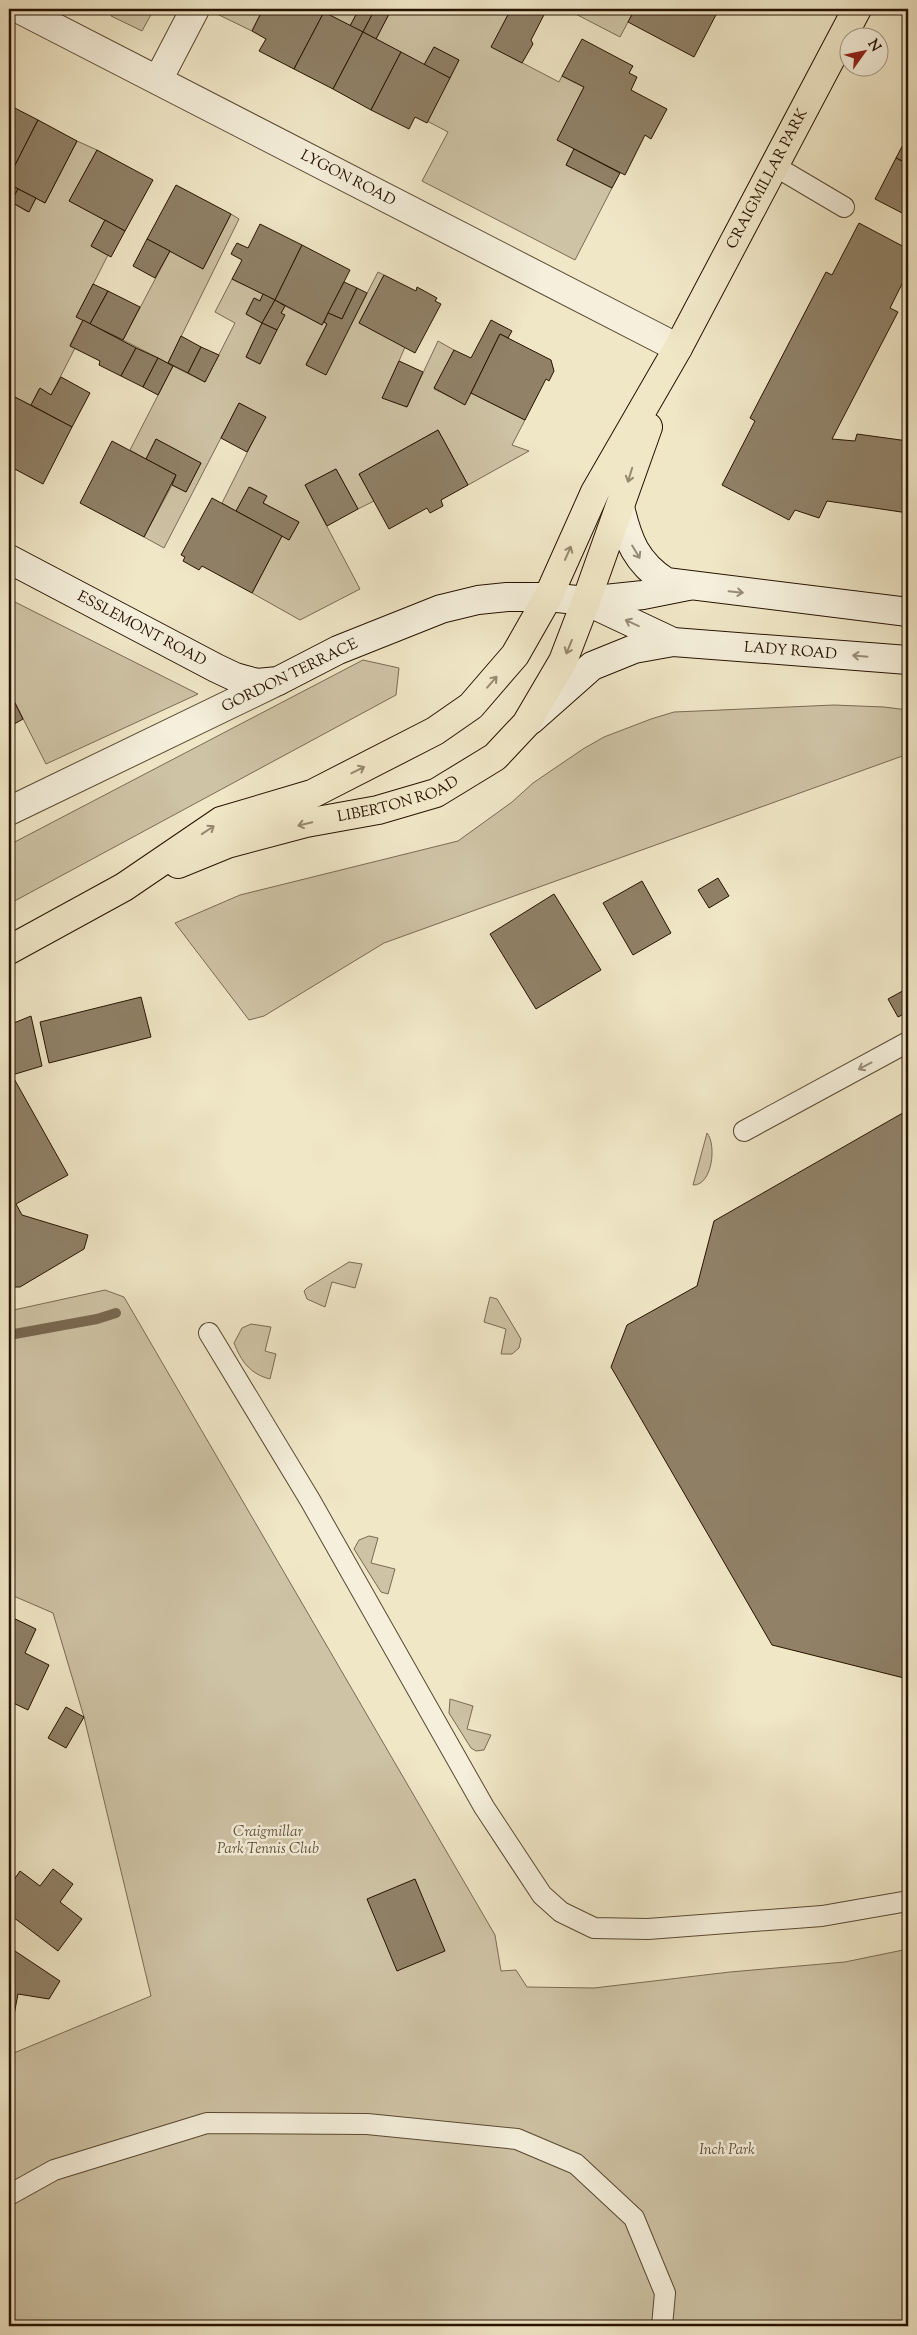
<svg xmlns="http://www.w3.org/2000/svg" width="917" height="2335" font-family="'Sorts Mill Goudy',serif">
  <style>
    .green { fill: #cec3a5; stroke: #7a6b52 }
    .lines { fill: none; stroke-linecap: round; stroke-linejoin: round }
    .stream { stroke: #77674f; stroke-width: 10 }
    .building { fill: #908167; stroke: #271300 }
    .lane-casing { stroke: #594832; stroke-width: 22 }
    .street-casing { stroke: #594832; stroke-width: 30 }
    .secondary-casing { stroke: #271300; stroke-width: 30 }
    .primary-casing { stroke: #271300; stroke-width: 30 }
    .lane { stroke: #f5efdb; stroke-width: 20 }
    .street { stroke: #f5efdb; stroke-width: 28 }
    .secondary { stroke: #f5efdb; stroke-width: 28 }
    .primary { stroke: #f0e7c7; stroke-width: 28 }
    .oneway { stroke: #96886d }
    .oneway2 { stroke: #988c78 }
    .labels { text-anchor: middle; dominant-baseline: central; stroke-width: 5; stroke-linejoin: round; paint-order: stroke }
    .street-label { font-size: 15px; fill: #271300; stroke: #f5efdb }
    .park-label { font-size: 15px; font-style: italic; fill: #61513a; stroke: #f5efdb }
  </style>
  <rect width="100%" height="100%" fill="#f0e7c7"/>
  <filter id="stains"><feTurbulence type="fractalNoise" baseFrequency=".004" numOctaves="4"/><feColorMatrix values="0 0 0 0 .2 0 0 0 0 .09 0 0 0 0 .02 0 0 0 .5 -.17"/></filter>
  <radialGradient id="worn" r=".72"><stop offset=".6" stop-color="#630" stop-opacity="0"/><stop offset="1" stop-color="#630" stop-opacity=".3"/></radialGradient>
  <g class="green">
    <polygon points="115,9 154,9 142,31 111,16"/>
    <polygon points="222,9 263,9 252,31 219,15"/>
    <polygon points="318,9 359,9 350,26"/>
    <polygon points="380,9 511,9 492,47 559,82 562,76 584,87 557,140 574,149 566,165 612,188 575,260 422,181 448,132 427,121 459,60 434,47 424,65 376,39 389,14"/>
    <polygon points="566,9 635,9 620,37"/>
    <polygon points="77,141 97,150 70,201 105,220 91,246 108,255 77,316 83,320 70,345 75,348 51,395 39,389 31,405 9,394 9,207 11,202 28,212 36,198 45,203"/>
    <polygon points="231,214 239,219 168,363 123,340 170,251 203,269"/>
    <polygon points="378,272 384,275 359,323 405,347 383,398 407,407 438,341 454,350 434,389 465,404 471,393 525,420 512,445 529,451 468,485 438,430 359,474 374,501 358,509 336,469 305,485 360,589 300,620 252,593 282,536 289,540 299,522 263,503 266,496 250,487 236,511 222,503 265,417 239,403 164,548 144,537 172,485 186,492 201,463 156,439 146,459 130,450 173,366 205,382 235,323 215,312 232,279 263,294 260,301 254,298 246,314 262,323 246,357 260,364 284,315 281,313 285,306 322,325 324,322 327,324 306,364 325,374"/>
    <polygon points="9,599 198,694 46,764 9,691"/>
    <polygon points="363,660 399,668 396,695 9,904 9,845"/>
    <polygon points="834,705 884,707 908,710 908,754 384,943 264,1016 249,1020 175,923 240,895 458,841 512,802 533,783 583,749 604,737 651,719 674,712 698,711"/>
    <path d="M707,1133C717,1145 712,1186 693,1185Z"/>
    <polygon points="349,1262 362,1264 355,1288 332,1282 325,1307 307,1299 304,1291 307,1288"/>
    <polygon points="105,1290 124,1297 495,1935 501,1971 516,1970 527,1987 594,1988 730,1972 845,1962 908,1949 908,2326 9,2326 9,2055 151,1996 84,1717 53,1613 9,1594 9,1311"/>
    <polygon points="490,1297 497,1299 521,1339 519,1348 512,1354 501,1354 506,1329 484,1322"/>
    <path d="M251,1324L271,1327L265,1351L276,1354L270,1379C250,1374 241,1361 234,1343L242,1328Z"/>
    <polygon points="369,1536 378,1538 371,1563 395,1569 388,1594 381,1592 354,1549 359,1540"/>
    <polygon points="450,1699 473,1706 467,1729 491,1735 484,1750 476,1751 471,1748 449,1713"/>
  </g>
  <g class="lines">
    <polyline class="stream" points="9,1335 97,1319 116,1313"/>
  </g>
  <g class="building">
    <polygon points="263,9 318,9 324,12 294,69 259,51 266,39 252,31"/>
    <polygon points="359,9 375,9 363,32 350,26"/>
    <polygon points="375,9 389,14 376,39 363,32"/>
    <polygon points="511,9 547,9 531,40 533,44 522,63 491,47"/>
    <polygon points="635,9 719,9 694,57 628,22"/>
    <polygon points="324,12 363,32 333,89 294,69"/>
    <polygon points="363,32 401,52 371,110 333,89"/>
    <polygon points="582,39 633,66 629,73 637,77 631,90 667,109 651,139 645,135 625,175 557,140 584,87 562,76"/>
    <polygon points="434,47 459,60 450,78 424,65"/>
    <polygon points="401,52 450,78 427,123 415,117 409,129 371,110"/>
    <polygon points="9,105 38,120 9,177"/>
    <polygon points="38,120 77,141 45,203 9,184 9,177"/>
    <polygon points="908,135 908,164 896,158"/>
    <polygon points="574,149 620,173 612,188 566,165"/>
    <polygon points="97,150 153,180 125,231 69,201"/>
    <polygon points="896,158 908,164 908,210 906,215 875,199"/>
    <polygon points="9,184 18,189 9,207"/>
    <polygon points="176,185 231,214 203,269 147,239"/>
    <polygon points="18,189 36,198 29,212 11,202"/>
    <polygon points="105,220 125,231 111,257 91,246"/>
    <polygon points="859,223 908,249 908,272 890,308 898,312 832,439 855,441 857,434 908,441 908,513 827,501 819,518 795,510 789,520 722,485 755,421 750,418 826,272 832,275"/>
    <polygon points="260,224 302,245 275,300 232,279 242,260 231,254 234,248 237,243 248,248"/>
    <polygon points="147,239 170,251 155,278 133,266"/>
    <polygon points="302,245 350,270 322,325 275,300"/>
    <polygon points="384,275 416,291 417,287 437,298 435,301 441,304 415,353 359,323"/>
    <polygon points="344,282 357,288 342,319 328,313"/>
    <polygon points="93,284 108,291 90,324 76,317"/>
    <polygon points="357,288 367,293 326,375 306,365 327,324 324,322 328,313 342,319"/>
    <polygon points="108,291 140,307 123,340 90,324"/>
    <polygon points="263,294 275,300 262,323 246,314 254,298 260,301"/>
    <polygon points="275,300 285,306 281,313 285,315 277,330 262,323"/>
    <polygon points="83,320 136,348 121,376 99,365 100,361 70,346"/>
    <polygon points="491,320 512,331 508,338 500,334 465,405 434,388 454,350 471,358"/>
    <polygon points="262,323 277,330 260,364 246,357"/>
    <polygon points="500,334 551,360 554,371 549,381 546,379 525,420 471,393"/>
    <polygon points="181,336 201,347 188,373 168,363"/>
    <polygon points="201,347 219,355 205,382 188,373"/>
    <polygon points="136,348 158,358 143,387 121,376"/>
    <polygon points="158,358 173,366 158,395 143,387"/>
    <polygon points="399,361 423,372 407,407 382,398"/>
    <polygon points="61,377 90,393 72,427 31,405 40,388 51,395"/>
    <polygon points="9,394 72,427 43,484 9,466"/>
    <polygon points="239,403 266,417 247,452 221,438"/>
    <polygon points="438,430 468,485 441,500 443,506 430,513 427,508 389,529 359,474"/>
    <polygon points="156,439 201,463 186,492 172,485 176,475 146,459"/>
    <polygon points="112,441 176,475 144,537 80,503"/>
    <polygon points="336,469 358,509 327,526 305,485"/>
    <polygon points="249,487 267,496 263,503 299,522 289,540 236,511"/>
    <polygon points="212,498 282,536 252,593 202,566 199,570 183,561 185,557 181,555"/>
    <polygon points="9,691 23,719 9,727"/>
    <polygon points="718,878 729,896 709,908 698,890"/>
    <polygon points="642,881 671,933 633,955 603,903"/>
    <polygon points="554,894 601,970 536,1009 490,934"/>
    <polygon points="908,988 908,1012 898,1017 888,999"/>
    <polygon points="141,997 151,1037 49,1063 40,1022"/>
    <polygon points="31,1016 42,1066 12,1075 68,1175 16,1204 22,1215 88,1235 84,1249 20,1287 14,1287 9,1282 9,1025"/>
    <polygon points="908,1110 908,1679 772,1645 611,1367 627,1325 697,1286 714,1221"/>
    <polygon points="9,1616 36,1629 25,1653 49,1665 28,1710 9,1701"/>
    <polygon points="66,1707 84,1717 66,1748 48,1738"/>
    <polygon points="53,1869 73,1884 60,1902 82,1919 58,1951 9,1914 9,1887 20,1871 40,1886"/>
    <polygon points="415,1879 445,1951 397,1971 367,1899"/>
    <polygon points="9,1947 60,1981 49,1999 18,1994 9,2041"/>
  </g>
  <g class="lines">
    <g class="lane-casing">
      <g id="lane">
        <polyline points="773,165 844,207"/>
        <polyline points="744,1131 908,1042"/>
        <polyline points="209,1333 310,1500 484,1807 542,1895 561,1912 594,1928 648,1929 822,1916 908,1901"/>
        <polyline points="9,2195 54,2170 207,2123 367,2124 517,2139 576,2164 634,2218 665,2293 662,2326"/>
      </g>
    </g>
    <g class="street-casing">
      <g id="street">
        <path id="s1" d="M19,9L678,348"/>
        <polyline points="158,80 195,9"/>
        <polyline points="9,811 278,681"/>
      </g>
    </g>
    <g class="secondary-casing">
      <g id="secondary">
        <path d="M620,507C628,541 636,562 666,582L908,612"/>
        <path id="s2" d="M9,559L216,668L235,677L257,683L278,681L338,650L441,609L478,600L507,597H548L586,601L643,595L688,586"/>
        <path id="s3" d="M586,601L673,642L908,660"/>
        <polyline points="531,720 592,666 634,649 673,642"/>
      </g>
    </g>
    <g class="primary-casing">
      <g id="primary">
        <path id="s4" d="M178,864L227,844L306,823L378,810L436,793L495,757L526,724L563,661L586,601L648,427"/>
        <path id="s5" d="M9,950L124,887L221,821L312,794L435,731L471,706L515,655L548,597L595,492L678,348L857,9"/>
      </g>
    </g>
    <use href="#lane" class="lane"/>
    <use href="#street" class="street"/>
    <use href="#secondary" class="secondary"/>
    <use href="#primary" class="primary"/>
  </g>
  <defs><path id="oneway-shaft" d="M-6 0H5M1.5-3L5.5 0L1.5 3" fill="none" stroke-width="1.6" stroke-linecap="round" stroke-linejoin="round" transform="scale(1.25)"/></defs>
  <g class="oneway">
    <use href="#oneway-shaft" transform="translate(630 475) rotate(107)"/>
    <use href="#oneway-shaft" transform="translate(568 553) rotate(-66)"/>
    <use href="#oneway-shaft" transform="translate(569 647) rotate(112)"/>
    <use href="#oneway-shaft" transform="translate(492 682) rotate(-49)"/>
    <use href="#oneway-shaft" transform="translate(358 770) rotate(-27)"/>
    <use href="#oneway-shaft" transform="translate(305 824) rotate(167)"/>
    <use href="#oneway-shaft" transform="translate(208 830) rotate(-34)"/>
  </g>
  <g class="oneway2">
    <use href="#oneway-shaft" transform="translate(636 552) rotate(59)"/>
    <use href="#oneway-shaft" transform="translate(736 592) rotate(6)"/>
    <use href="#oneway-shaft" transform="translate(632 623) rotate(-155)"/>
    <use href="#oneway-shaft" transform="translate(860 656) rotate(-175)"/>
    <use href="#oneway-shaft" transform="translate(865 1066) rotate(152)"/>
  </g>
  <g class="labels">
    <g class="street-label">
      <text stroke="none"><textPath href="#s1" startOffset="370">LYGON ROAD</textPath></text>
      <text stroke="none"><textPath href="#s5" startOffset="1132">CRAIGMILLAR PARK</textPath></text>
      <text stroke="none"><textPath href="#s2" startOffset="150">ESSLEMONT ROAD</textPath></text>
      <text stroke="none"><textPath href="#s3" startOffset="214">LADY ROAD</textPath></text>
      <text transform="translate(290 676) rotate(-26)">GORDON TERRACE</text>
      <text stroke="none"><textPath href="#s4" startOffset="230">LIBERTON ROAD</textPath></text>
    </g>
    <g class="park-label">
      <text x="268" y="1832">Craigmillar<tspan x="268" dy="17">Park Tennis Club</tspan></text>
      <text x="727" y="2150">Inch Park</text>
    </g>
  </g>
  <rect width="917" height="2335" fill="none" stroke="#f0e7c7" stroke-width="30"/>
  <rect x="10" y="10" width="897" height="2315" fill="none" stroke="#271300" stroke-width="2.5"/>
  <rect x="15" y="15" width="887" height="2305" fill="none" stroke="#271300"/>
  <g transform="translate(864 52) rotate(57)"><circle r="24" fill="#f5efdb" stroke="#a39783"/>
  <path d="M0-4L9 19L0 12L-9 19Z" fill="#8f2418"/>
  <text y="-8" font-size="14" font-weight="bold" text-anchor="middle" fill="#271300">N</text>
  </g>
  <rect width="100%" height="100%" filter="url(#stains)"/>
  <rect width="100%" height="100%" fill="url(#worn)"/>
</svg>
